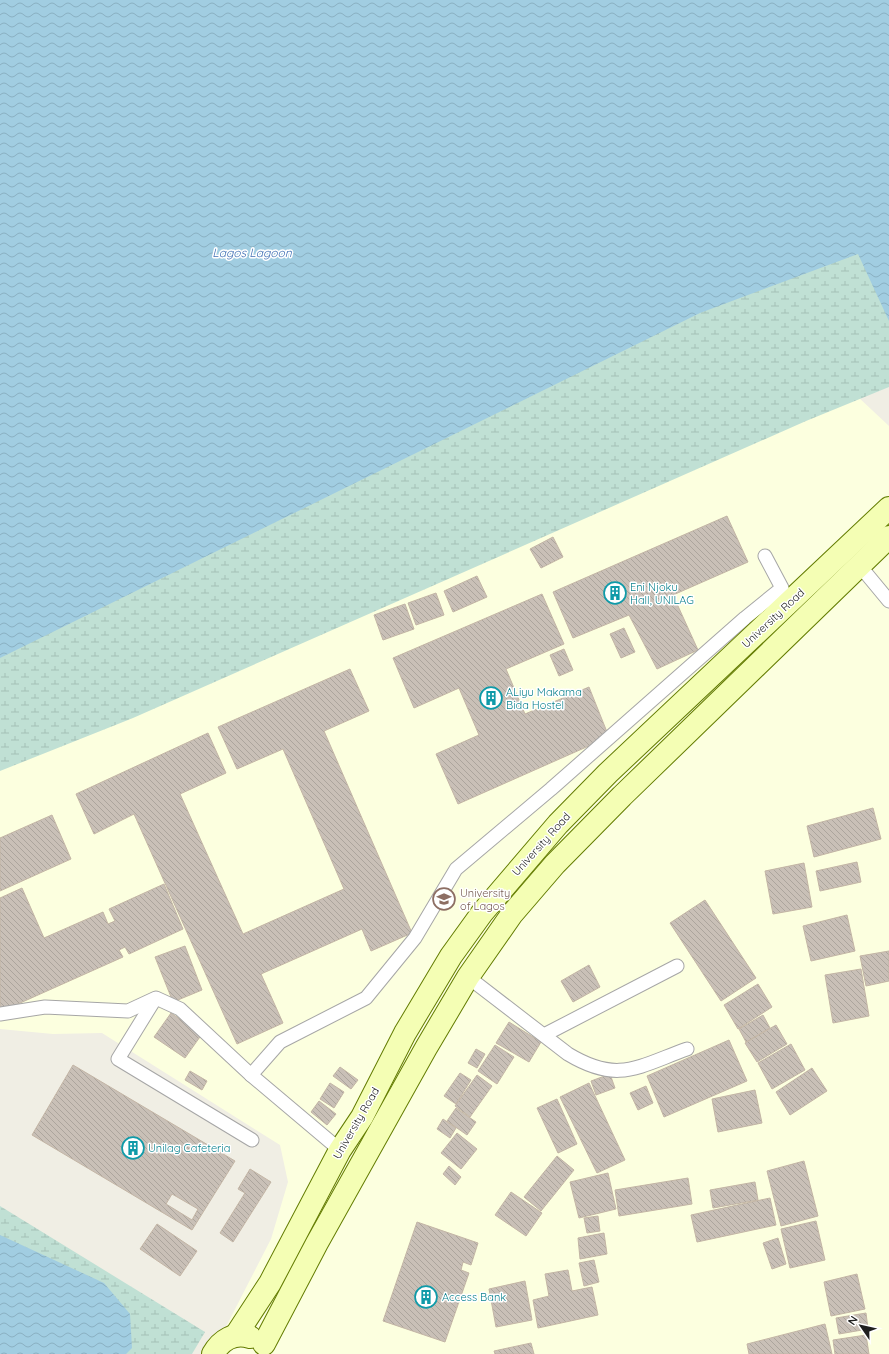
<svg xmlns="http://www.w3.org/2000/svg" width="889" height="1354" font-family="Quicksand,sans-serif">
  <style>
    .education { fill: #fcffdf }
    .wetland { fill: url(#wetland-marsh) }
    .water { fill: url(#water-waves) }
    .building { fill: url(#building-back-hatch); stroke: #c3b5a5; fill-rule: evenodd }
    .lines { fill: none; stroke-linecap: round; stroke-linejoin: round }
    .service-casing { stroke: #a6a6a6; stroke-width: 15 }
    .secondary-casing { stroke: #637c00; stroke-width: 24 }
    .service { stroke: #fff; stroke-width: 13 }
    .secondary { stroke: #f4feb4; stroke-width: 22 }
    .labels { text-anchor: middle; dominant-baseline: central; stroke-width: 3; stroke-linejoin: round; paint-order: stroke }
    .culture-label { font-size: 11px; fill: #0d838f; stroke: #fff; text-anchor: start }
    .street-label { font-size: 11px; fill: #1f1f1f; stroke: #fff }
    .education-label { font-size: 11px; fill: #785e54; stroke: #fff; text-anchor: start }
    .water-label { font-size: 12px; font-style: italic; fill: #4372b6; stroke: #fff }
  </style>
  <defs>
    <pattern id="wetland-marsh" width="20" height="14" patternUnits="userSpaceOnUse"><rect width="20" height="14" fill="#c0e0d4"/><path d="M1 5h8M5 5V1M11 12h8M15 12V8" fill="none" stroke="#a5c0b6"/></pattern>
    <pattern id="water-waves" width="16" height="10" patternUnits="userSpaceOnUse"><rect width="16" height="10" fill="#a1cde1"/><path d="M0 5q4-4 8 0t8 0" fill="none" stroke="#8ab0c1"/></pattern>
    <pattern id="building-back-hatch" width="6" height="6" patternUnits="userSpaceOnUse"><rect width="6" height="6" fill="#c9c0b7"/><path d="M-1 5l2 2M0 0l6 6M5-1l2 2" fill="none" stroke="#aca59d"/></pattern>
  </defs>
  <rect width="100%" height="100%" fill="#f0eee4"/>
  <polygon class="education" points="824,365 889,426 889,1354 212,1354 271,1239 288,1182 280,1145 102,1033 53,1034 0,1029 0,769"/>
  <g class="wetland">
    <polygon points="0,0 889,0 889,387 806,421 133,718 0,771"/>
    <polygon points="0,1206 205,1332 192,1354 0,1354"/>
  </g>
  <g class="water">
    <polygon points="0,0 889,0 889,321 858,254 700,313 0,658"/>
    <polygon points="0,1235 104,1283 130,1314 132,1348 126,1354 0,1354"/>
  </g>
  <g class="building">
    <polygon points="727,516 748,562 673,595 698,650 657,669 629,615 573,638 553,592"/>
    <polygon points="553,537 563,557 541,568 530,549"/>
    <polygon points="477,576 487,597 453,612 444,591"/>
    <polygon points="436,593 444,615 416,625 408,603"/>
    <polygon points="542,594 564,644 506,669 525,714 589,687 609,737 458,804 436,754 479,735 459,688 414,708 393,658"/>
    <polygon points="405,604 414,629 383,640 374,615"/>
    <polygon points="624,628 635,652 621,658 610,634"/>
    <polygon points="564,649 573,670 559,676 550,655"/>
    <polygon points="350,669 369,711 324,731 412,933 371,951 362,929 261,974 283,1023 237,1044 134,814 94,834 76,794 208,733 226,773 180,794 243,934 344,889 283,749 237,769 218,727"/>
    <polygon points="873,808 881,839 814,857 807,826"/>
    <polygon points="52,815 71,859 0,891 0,838"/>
    <polygon points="857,862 861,882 820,891 816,871"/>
    <polygon points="804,863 812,907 773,914 765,871"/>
    <polygon points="164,884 183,929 129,954 125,947 119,950 123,957 0,1012 0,898 22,888 44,938 103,912 108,924 115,921 109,909"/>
    <polygon points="705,900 756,978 721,1001 670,923"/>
    <polygon points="847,915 855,951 811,961 803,926"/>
    <polygon points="185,946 202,990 173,1002 155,957"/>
    <polygon points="889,951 889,981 866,986 860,956"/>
    <polygon points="589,965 600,987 573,1002 561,981"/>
    <polygon points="861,969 869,1016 833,1023 825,975"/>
    <polygon points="758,984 772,1007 738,1029 724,1005"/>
    <polygon points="171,1013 202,1034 185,1058 154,1037"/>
    <polygon points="763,1015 770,1028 746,1042 739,1029"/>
    <polygon points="509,1022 541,1042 529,1062 496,1043"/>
    <polygon points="776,1025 787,1044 757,1062 745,1043"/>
    <polygon points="729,1040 747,1081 664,1117 647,1076"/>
    <polygon points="791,1044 805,1070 772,1089 758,1063"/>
    <polygon points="495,1045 514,1057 497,1084 478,1071"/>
    <polygon points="476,1049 485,1054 477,1068 468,1063"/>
    <path d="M73,1065L235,1161L192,1230L32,1135ZM172,1194L198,1209L192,1220L166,1204Z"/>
    <polygon points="340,1067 358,1080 351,1089 333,1076"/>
    <polygon points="812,1068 827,1091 790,1115 776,1092"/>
    <polygon points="190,1071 207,1081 202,1090 185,1080"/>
    <polygon points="460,1073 471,1080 456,1104 444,1096"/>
    <polygon points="610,1074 615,1088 596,1095 591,1081"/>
    <polygon points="477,1075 492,1086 470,1117 455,1106"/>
    <polygon points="330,1083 344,1092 334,1108 320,1099"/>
    <polygon points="589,1083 625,1160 597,1173 560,1097"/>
    <polygon points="646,1086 653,1103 638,1110 630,1093"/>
    <polygon points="755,1090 762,1123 718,1132 712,1099"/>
    <polygon points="557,1099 577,1144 558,1153 537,1108"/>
    <polygon points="319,1101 336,1114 327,1125 311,1112"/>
    <polygon points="456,1108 476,1122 467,1135 447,1121"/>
    <polygon points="443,1119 456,1128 450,1138 437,1129"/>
    <polygon points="457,1133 477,1149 461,1169 441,1153"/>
    <polygon points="557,1156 574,1170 541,1211 524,1197"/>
    <polygon points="804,1161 818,1216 781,1226 767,1171"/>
    <polygon points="449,1166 461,1177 455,1185 443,1174"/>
    <polygon points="250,1169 271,1182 233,1242 220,1233 245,1193 238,1189"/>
    <polygon points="608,1173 616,1209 579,1218 570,1182"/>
    <polygon points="688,1178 692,1204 619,1216 615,1190"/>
    <polygon points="755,1182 758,1200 713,1208 710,1190"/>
    <polygon points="511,1192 542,1213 526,1236 495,1215"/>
    <polygon points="770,1198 776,1225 697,1242 691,1215"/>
    <polygon points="598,1216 600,1231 587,1233 584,1218"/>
    <polygon points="816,1221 825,1260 790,1268 781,1229"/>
    <polygon points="417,1222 478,1243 471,1265 463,1262 461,1270 469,1273 445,1342 383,1321"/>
    <polygon points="157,1224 197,1251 180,1276 140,1249"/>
    <polygon points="604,1233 607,1254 580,1259 578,1238"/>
    <polygon points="778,1238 786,1264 772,1269 763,1243"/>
    <polygon points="594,1260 599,1282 584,1286 579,1263"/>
    <polygon points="568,1270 572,1291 592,1287 598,1315 538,1328 533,1300 549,1296 545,1274"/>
    <polygon points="857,1274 865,1309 831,1316 824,1282"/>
    <polygon points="525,1281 532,1320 496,1327 489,1289"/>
    <polygon points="866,1313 868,1329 839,1334 836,1318"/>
    <polygon points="825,1324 832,1354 749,1354 747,1344"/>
    <polygon points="866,1335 869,1354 835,1354 833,1340"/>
    <polygon points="531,1343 534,1354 495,1354 494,1351"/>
  </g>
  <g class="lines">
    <g class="service-casing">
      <g id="service">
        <polyline points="860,566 889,601"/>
        <path d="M468,977L568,1054C618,1084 637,1067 687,1049"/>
        <polyline points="155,999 118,1059 252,1140"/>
        <polyline points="0,1014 45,1007 128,1011 156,998 180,1009 251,1075 340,1150"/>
        <polyline points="544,1035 677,966"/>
        <polyline points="251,1075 280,1042 366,998 415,938 456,869 551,789 745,618 782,588 765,556"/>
      </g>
    </g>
    <g class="secondary-casing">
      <g id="secondary">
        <polyline points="236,1335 270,1283 340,1150 362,1117 405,1033 451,956 482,913 558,824 608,773 889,508"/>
        <polyline points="264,1344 317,1243 426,1048 468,977 512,914 555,864 622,796 889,537"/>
        <path d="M213,1354C221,1340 234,1332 250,1337"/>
      </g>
    </g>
    <use href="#service" class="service"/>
    <use href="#secondary" class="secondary"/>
  </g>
  <defs>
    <g id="building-ring" transform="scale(1.15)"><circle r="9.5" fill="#fff" stroke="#0f9aa8" stroke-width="1.5"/><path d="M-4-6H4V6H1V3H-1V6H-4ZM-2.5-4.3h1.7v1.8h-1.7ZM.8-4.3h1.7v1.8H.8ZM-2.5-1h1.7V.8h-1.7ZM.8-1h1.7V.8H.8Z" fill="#0f9aa8"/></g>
    <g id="university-ring" transform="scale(1.15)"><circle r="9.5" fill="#fff" stroke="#8d6e63" stroke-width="1.5"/><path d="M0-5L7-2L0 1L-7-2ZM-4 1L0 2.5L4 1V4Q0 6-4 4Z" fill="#8d6e63"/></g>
  </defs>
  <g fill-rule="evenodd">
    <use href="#building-ring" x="615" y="593"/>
    <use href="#building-ring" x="491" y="698"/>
    <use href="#university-ring" x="444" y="899"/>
    <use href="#building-ring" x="133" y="1148"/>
    <use href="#building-ring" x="426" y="1297"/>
  </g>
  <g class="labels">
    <g class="culture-label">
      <text x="630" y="587">Eni Njoku<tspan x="630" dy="13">Hall, UNILAG</tspan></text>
      <text x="506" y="692">ALiyu Makama<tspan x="506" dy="13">Bida Hostel</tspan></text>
      <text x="148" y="1148">Unilag Cafeteria</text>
      <text x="442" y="1297">Access Bank</text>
    </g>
    <g class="street-label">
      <text transform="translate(773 618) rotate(-43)">University Road</text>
      <text transform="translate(541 844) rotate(-48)">University Road</text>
      <text transform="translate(356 1123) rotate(-60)">University Road</text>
    </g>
    <g class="education-label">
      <text x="460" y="893">University<tspan x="460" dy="13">of Lagos</tspan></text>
    </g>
    <g class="water-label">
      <text x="252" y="252">Lagos Lagoon</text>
    </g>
  </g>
  <g transform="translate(861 1326) rotate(304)" stroke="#ffffff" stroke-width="3" paint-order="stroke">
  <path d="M0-3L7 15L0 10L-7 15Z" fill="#1f1f1f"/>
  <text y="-6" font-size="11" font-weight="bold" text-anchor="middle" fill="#1f1f1f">N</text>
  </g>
</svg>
